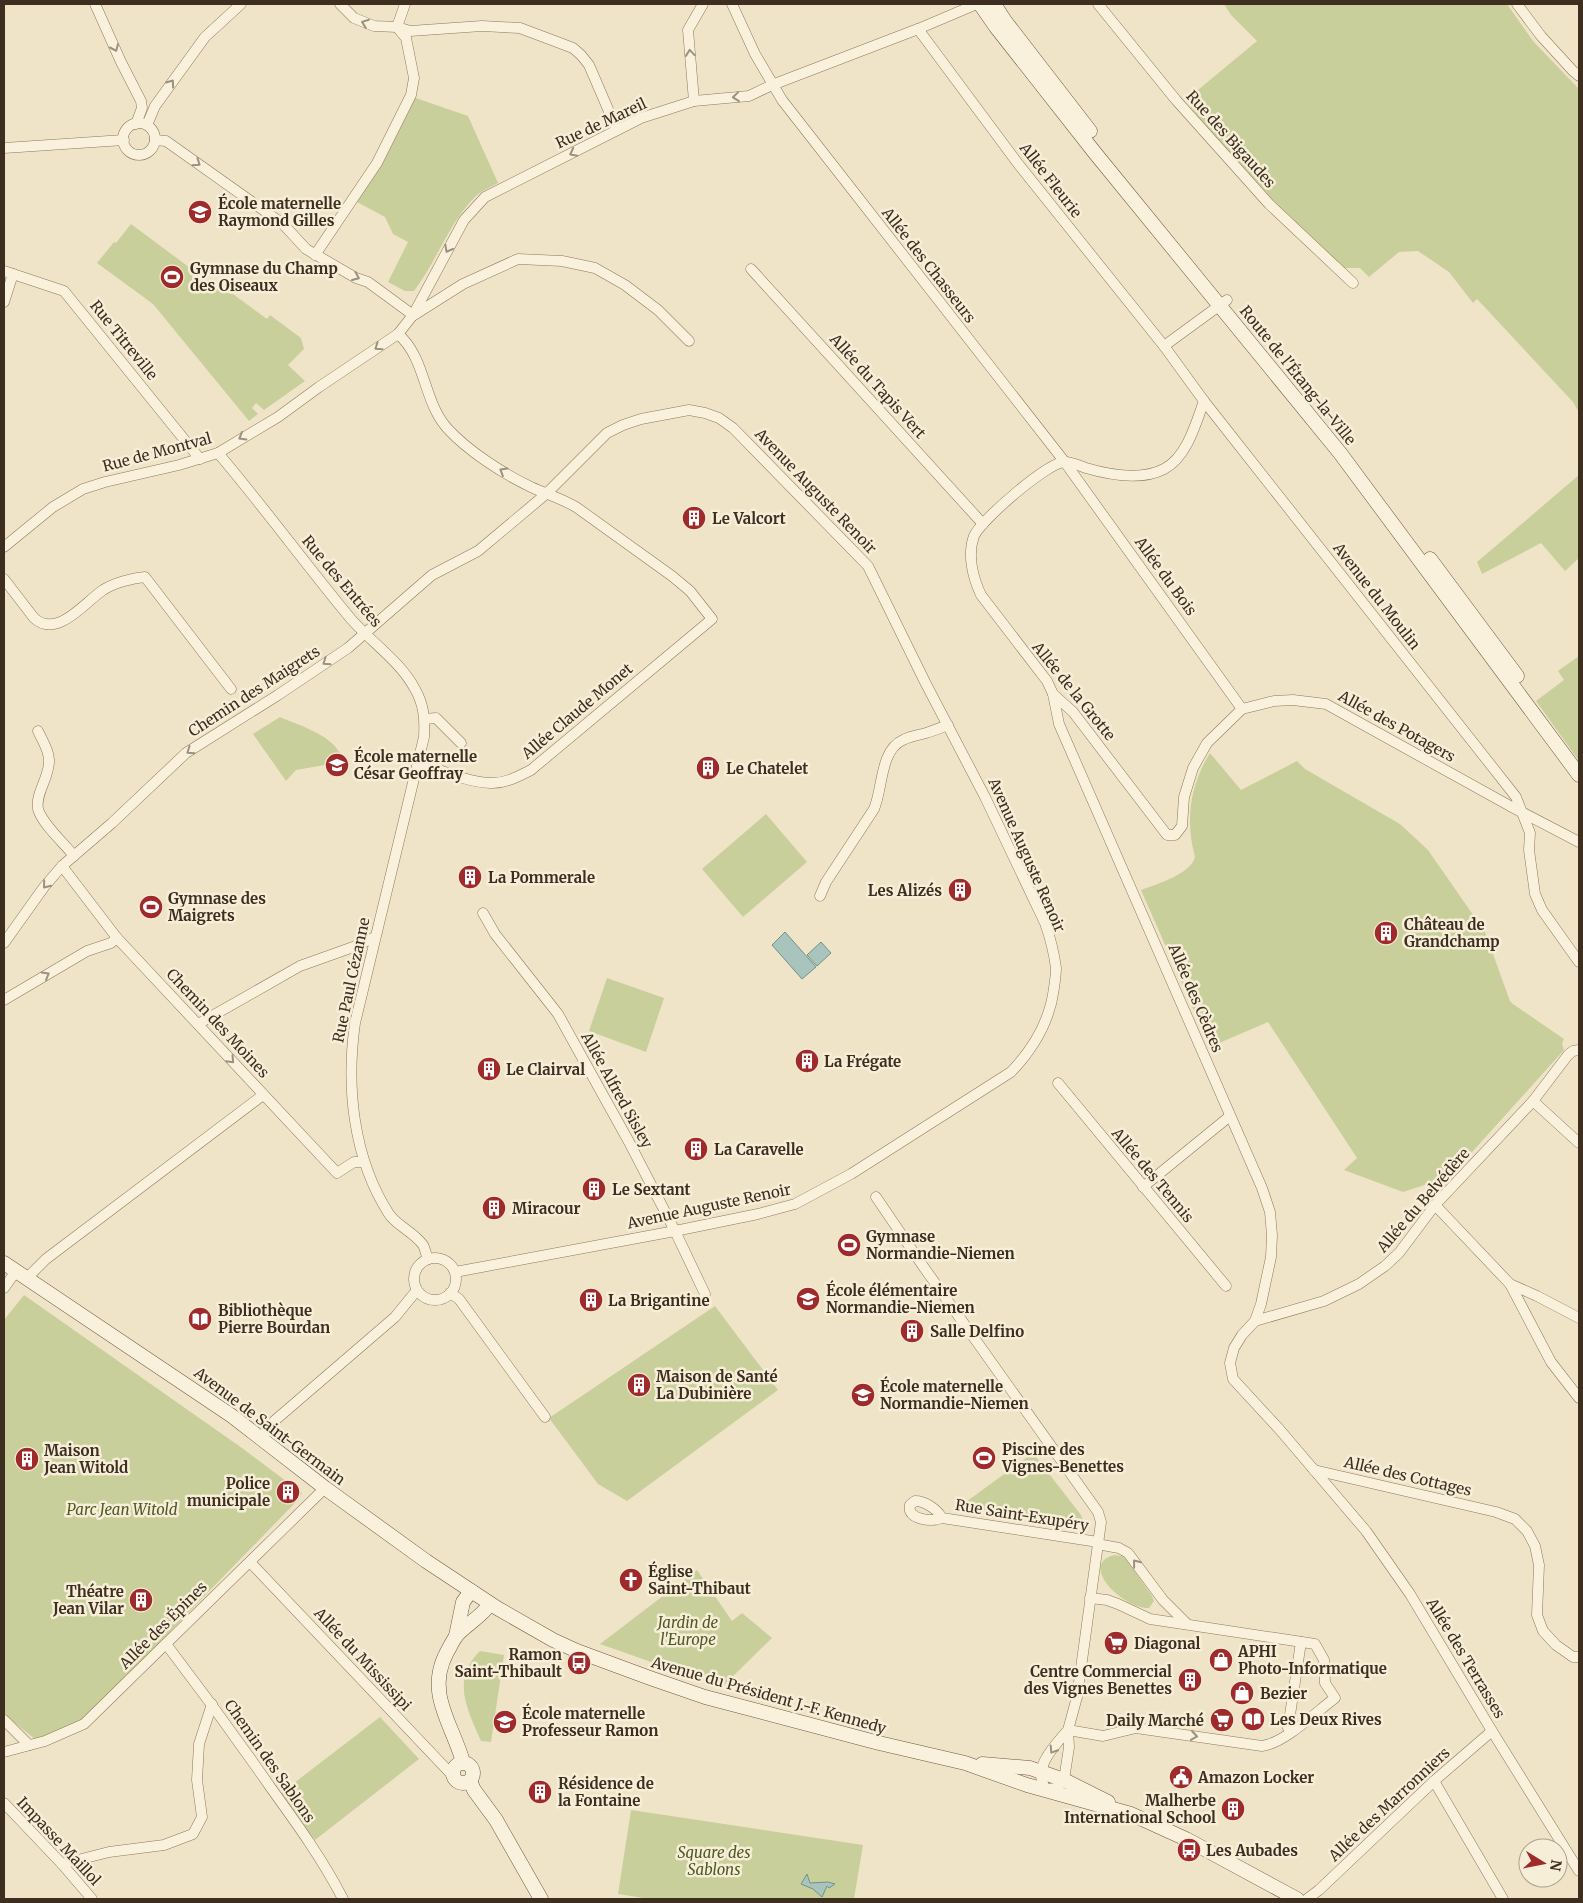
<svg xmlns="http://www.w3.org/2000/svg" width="1583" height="1903" font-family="Merriweather,serif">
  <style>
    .green { fill: #c9cf9b }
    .water { fill: #a9c4bc; stroke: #6f938a }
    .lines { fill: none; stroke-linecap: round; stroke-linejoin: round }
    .street-casing { stroke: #8d765c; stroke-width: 11 }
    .secondary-casing { stroke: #6f573f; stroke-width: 15 }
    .street { stroke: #faf1dc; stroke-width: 10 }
    .secondary { stroke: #faf1dc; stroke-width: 14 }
    .oneway { stroke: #9c907e }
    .labels { text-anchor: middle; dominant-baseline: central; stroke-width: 5; stroke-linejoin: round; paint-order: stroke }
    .street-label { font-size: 15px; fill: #3d2e20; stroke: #f7eed8 }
    .poi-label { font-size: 15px; font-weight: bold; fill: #3d2e20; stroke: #f7eed8; text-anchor: start }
    .park-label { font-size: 15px; font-style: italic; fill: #4d5a26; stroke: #f7eed8 }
  </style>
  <rect width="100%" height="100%" fill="#f0e4c8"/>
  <g class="green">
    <polygon points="1224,4 1507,4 1533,41 1579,89 1579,412 1573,402 1477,299 1473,303 1449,272 1418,251 1399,252 1369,277 1360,268 1340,268 1268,201 1192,109 1187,99 1257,41 1231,15"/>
    <path d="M413,97L468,116L498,183C491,187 481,191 475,197C448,224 437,261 414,291H405L388,282L408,242L393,234L385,217L357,202Z"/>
    <polygon points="131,224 221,291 233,294 267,319 270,315 301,338 304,349 288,365 305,381 264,410 256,403 252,408 258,414 249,421 153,304 97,263 114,242 116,243"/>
    <polygon points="1579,475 1579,558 1565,571 1541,543 1482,574 1477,562"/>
    <polygon points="1579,656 1579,761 1536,701 1564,680 1558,671"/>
    <path d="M280,717C300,726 328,733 340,753L336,763L296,770L286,781L253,734Z"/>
    <path d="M1210,753L1241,790L1297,761L1305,769L1400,824L1428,850L1485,932L1510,1001L1513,1004L1564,1039L1562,1044L1564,1050L1446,1181L1434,1182L1403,1192L1344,1170L1357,1158L1268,1022L1210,1047L1141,890C1157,884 1191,874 1195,857C1185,820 1190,785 1210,753Z"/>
    <polygon points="766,814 807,862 743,917 702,869"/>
    <polygon points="607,978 664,998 646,1052 589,1031"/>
    <polygon points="24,1295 242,1448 302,1493 295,1503 83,1721 36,1740 4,1714 4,1320"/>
    <polygon points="715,1306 778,1390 627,1501 598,1484 549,1418"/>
    <polygon points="1033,1453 1081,1515 1084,1523 1075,1525 959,1507"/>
    <path d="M1114,1555L1122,1556L1126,1559L1152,1596L1154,1601L1149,1608C1125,1610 1077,1565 1114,1555Z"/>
    <polygon points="697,1570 732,1621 742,1613 772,1638 722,1687 600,1644"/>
    <path d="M480,1651L504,1655L491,1742L481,1741C467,1709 451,1679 480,1651Z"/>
    <polygon points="380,1717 419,1759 315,1840 281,1793"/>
    <polygon points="631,1810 863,1845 854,1899 650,1899 618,1894"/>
  </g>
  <g class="water">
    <polygon points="785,932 816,967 802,979 772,945"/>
    <polygon points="821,942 831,953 817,966 807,955"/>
    <polygon points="807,1874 810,1883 828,1882 835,1884 829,1888 827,1886 822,1897 813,1889 801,1884"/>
  </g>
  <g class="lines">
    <g class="street-casing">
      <g id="street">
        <polyline points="95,4 121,62 141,101 142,108 136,124"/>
        <polyline points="340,4 354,18 374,26 397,27 410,31 482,26 520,28 573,48 581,55 589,65 617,130"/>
        <polyline points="732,4 755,54 782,100 1064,461 1242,709"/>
        <polyline points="1098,4 1176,100 1269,204 1353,283"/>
        <polyline points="1517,4 1541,36 1573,71 1579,76"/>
        <polyline points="397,27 405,4"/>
        <polyline points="918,29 1019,165 1164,346 1204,401 1516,797 1530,833 1529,850 1535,894 1542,910 1579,962"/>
        <polyline points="694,101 688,30 703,4"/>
        <circle cx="139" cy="139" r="16"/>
        <polyline points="147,125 155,106 205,37 241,4"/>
        <polyline points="155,140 166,141 283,224 306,249 356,278 368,282 413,315"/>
        <polyline points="4,148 124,140"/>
        <polyline points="315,255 377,163 411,95 414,78 406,38 397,27"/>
        <polyline points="751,269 983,524"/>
        <polyline points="4,271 64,291 200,459"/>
        <polyline points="4,302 13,274"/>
        <polyline points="414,315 463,284 518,259 562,261 595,268 625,285 658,310 689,341"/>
        <path d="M398,334C426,358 423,401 447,428C468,451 502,473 531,487C546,494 561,498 576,507L672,576L690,591L712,619L531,770C519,776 505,784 490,783C466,782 441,770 418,762"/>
        <polyline points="1164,346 1227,300"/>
        <path d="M1204,401C1196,423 1187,457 1164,469C1141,481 1110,475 1086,468C1080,466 1070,461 1064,462C1047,463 981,520 974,536C967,555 973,578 981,595L1047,681L1053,694L1073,712L1167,835H1175L1182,826L1184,797L1193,768L1207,743L1242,709L1274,701L1293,700L1326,704L1510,806L1579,842"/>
        <path d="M218,453C264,507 306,565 351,619C372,643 400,661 415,689C424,705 425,719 424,737L355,1023C346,1087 353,1158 389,1214C397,1226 414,1232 423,1245C425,1248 426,1255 428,1259"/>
        <polyline points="4,547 53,507 83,489 105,482 179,465 218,453 278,417 319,387 398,334 413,315 464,220 485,197 641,118 694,101 749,96 772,85 918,29 977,4"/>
        <path d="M4,579L34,618C57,639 84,603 103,590C114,583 132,578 145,577L231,689"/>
        <polyline points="1053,694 1059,724 1262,1188 1270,1212 1272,1235 1271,1257 1261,1304 1255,1321 1242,1335 1234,1348 1230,1363 1233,1379 1280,1430 1366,1531 1410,1594 1492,1731 1579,1871"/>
        <polyline points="425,719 436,718 461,743"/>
        <path d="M38,731C42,740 49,750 49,760C50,777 35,793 38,809C42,824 65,844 74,856"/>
        <polyline points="62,866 117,938 337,1173 354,1162 364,1162"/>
        <path d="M820,896L826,882L874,809C883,788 880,750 903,740C910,736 919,735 926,733C933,731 940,728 948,725"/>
        <polyline points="483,913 495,934 558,1014 629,1142 675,1231 705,1294"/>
        <path d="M4,943L44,887L62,866L112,823L186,753L278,695L348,648L432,575L478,551L546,494L607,433L623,425L641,419L689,410L705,413L719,418L733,428L868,566L925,682L985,797L1045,923C1050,937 1054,953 1056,968C1056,974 1055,981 1054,988C1050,1021 1034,1048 1011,1072L851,1174L795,1204L758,1214L675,1231L455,1272"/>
        <polyline points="4,1000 87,951 111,943 117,938"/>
        <polyline points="198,1024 300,966 356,946 375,937"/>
        <polyline points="1058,1083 1226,1286"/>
        <polyline points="1533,1101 1579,1143"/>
        <polyline points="1143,1187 1230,1116"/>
        <path d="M876,1197L925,1269L1098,1512L1101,1522L1077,1697L1068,1730L1069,1747L1064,1780L1056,1788L1047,1790C1030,1770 1054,1746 1068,1730"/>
        <polyline points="1435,1205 1510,1284 1537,1296 1579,1318"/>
        <circle cx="435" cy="1279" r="21"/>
        <polyline points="27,1278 46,1259 263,1095"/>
        <polyline points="1510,1284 1551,1362 1579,1398"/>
        <polyline points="4,1288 16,1271"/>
        <polyline points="450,1293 459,1299 545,1417"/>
        <polyline points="1255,1321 1324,1301 1359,1284 1385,1266 1399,1253 1435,1205 1533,1101 1568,1055 1573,1051 1579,1050"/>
        <polyline points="261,1439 273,1422 395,1317 417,1290"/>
        <polyline points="1314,1470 1496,1512 1515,1519 1527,1531 1535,1546 1539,1565 1537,1615 1543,1631 1556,1645 1573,1657 1579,1657"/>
        <path d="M942,1518C937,1509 925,1501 915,1501L910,1505C906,1520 932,1522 942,1518L1098,1542"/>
        <polyline points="1097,1544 1119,1548 1128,1553 1163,1600 1186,1623"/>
        <polyline points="250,1562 454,1777"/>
        <path d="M166,1644C202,1691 237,1739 271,1788C297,1824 323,1860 343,1899"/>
        <polyline points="4,1720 29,1745"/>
        <path d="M1068,1730L1103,1736L1136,1728L1262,1746C1285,1743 1316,1712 1335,1698L1325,1683L1324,1660L1315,1644L1150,1619L1118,1604L1107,1600L1090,1598"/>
        <polyline points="1290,1732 1288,1728 1301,1642"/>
        <polyline points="4,1752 45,1741 84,1724 325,1488"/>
        <polyline points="1434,1781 1503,1899"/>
        <polyline points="4,1803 62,1864 92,1899"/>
        <polyline points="62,1864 109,1852 164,1845 193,1834 202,1817 197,1780 199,1744 212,1704"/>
        <polyline points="1307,1899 1319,1890 1434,1781 1492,1731"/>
      </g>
    </g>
    <g class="secondary-casing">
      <g id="secondary">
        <polyline points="980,4 996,27 1095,153 1340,453 1579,775"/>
        <polyline points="994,4 1005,21 1090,131"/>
        <polyline points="1430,559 1517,676"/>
        <polyline points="4,1263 232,1416 325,1488 426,1561 497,1608 553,1640 577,1651 650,1678 705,1697 879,1743 965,1763 1027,1785 1131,1814 1186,1839 1297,1899"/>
        <polyline points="456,1636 463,1602 471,1591"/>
        <path d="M463,1762C452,1723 425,1693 447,1652C450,1647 453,1640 457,1635C468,1623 480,1618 490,1604"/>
        <circle cx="463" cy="1773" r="10"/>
        <polyline points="982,1764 1030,1768 1064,1780 1108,1802"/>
        <polyline points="470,1781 474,1790 496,1820 541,1899"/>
      </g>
    </g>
    <use href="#street" class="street"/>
    <use href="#secondary" class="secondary"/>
  </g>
  <defs><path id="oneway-chevron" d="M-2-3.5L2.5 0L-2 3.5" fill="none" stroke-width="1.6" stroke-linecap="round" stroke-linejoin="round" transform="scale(1.25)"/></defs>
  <g class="oneway">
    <use href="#oneway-chevron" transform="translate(365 23) rotate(-159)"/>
    <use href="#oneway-chevron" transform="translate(115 48) rotate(66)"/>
    <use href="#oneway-chevron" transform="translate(690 53) rotate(-95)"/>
    <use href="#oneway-chevron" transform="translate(171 83) rotate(-54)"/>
    <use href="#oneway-chevron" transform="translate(736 97) rotate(174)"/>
    <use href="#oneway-chevron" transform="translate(573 153) rotate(153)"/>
    <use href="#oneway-chevron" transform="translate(197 163) rotate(35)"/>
    <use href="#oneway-chevron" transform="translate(448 249) rotate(118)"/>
    <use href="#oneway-chevron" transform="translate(356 277) rotate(23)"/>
    <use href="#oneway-chevron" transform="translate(378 347) rotate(146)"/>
    <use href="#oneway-chevron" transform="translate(242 437) rotate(150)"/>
    <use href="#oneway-chevron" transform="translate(503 471) rotate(-149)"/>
    <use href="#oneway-chevron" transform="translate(326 662) rotate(146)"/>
    <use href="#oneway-chevron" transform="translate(190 751) rotate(145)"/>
    <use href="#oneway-chevron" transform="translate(46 885) rotate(129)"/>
    <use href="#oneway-chevron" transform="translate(46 975) rotate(-30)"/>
    <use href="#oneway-chevron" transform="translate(231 1060) rotate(47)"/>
    <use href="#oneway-chevron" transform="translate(1136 1563) rotate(-129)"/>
    <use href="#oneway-chevron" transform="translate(1194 1736) rotate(8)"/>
    <use href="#oneway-chevron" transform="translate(1053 1750) rotate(123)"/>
  </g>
  <defs>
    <g id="school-disc" transform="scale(1.25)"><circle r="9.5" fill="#9e2a2b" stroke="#f7eed8"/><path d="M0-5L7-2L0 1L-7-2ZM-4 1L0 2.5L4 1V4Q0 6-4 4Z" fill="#fff"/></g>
    <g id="stadium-disc" transform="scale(1.25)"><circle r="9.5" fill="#9e2a2b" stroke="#f7eed8"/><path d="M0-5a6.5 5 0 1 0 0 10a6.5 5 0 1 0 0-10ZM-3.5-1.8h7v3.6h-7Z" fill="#fff"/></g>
    <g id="building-disc" transform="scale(1.25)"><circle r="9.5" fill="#9e2a2b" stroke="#f7eed8"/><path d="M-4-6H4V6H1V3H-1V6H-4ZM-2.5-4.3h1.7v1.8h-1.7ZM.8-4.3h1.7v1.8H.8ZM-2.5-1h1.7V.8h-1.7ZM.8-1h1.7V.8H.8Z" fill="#fff"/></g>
    <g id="library-disc" transform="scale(1.25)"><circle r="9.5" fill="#9e2a2b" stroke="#f7eed8"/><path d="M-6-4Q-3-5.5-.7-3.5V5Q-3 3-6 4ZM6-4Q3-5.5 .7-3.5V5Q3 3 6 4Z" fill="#fff"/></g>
    <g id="church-disc" transform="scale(1.25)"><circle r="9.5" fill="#9e2a2b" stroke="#f7eed8"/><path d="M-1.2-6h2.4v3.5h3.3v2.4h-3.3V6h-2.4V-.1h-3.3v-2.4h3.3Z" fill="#fff"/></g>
    <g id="supermarket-disc" transform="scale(1.25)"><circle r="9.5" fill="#9e2a2b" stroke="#f7eed8"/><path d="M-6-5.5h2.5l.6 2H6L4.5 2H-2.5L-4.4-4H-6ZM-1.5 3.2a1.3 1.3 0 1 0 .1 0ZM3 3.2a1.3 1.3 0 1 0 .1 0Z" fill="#fff"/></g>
    <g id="shop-disc" transform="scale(1.25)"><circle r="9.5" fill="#9e2a2b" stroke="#f7eed8"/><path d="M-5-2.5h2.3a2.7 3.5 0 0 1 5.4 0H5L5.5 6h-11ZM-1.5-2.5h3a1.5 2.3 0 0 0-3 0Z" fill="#fff"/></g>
    <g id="bus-disc" transform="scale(1.25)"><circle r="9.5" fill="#9e2a2b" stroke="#f7eed8"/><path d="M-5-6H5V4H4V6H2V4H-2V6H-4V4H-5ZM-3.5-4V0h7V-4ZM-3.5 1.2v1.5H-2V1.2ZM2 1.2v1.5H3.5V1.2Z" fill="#fff"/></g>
    <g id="civic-disc" transform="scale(1.25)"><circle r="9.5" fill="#9e2a2b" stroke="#f7eed8"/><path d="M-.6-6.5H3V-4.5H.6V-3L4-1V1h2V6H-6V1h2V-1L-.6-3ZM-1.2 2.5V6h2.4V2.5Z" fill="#fff"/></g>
  </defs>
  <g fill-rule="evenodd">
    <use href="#school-disc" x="200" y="212"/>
    <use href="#stadium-disc" x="172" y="277"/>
    <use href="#building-disc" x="694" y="518"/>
    <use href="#school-disc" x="337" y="765"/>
    <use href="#building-disc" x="708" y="768"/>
    <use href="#building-disc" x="470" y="877"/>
    <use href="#building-disc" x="960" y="890"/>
    <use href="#stadium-disc" x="151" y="907"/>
    <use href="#building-disc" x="1386" y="933"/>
    <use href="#building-disc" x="807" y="1061"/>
    <use href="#building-disc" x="489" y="1069"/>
    <use href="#building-disc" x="696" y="1149"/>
    <use href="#building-disc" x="594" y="1189"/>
    <use href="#building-disc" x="494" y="1208"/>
    <use href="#stadium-disc" x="849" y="1245"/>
    <use href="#school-disc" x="808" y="1299"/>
    <use href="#building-disc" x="591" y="1300"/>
    <use href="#library-disc" x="200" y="1319"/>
    <use href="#building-disc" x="912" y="1331"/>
    <use href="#building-disc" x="639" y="1385"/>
    <use href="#school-disc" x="863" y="1395"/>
    <use href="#stadium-disc" x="984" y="1458"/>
    <use href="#building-disc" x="27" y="1459"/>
    <use href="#building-disc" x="288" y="1492"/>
    <use href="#church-disc" x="631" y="1580"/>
    <use href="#building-disc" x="141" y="1600"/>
    <use href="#supermarket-disc" x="1116" y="1643"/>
    <use href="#shop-disc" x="1221" y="1660"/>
    <use href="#bus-disc" x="579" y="1663"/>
    <use href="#building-disc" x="1190" y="1680"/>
    <use href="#shop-disc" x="1242" y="1693"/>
    <use href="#library-disc" x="1253" y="1719"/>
    <use href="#supermarket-disc" x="1222" y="1720"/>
    <use href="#school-disc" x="505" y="1722"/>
    <use href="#civic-disc" x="1181" y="1777"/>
    <use href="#building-disc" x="540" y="1792"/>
    <use href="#building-disc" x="1233" y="1809"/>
    <use href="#bus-disc" x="1189" y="1850"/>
  </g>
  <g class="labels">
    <g class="street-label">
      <text transform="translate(601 123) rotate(-25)">Rue de Mareil</text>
      <text transform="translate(1231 139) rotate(48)">Rue des Bigaudes</text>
      <text transform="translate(1051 180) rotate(52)">Allée Fleurie</text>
      <text transform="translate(929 265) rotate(52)">Allée des Chasseurs</text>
      <text transform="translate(124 340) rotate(51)">Rue Titreville</text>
      <text transform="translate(1298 375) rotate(51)">Route de l'Étang-la-Ville</text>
      <text transform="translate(878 386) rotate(48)">Allée du Tapis Vert</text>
      <text transform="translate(157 452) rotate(-15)">Rue de Montval</text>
      <text transform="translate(816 491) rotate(46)">Avenue Auguste Renoir</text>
      <text transform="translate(1166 576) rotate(54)">Allée du Bois</text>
      <text transform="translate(342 581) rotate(50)">Rue des Entrées</text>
      <text transform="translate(1377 596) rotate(52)">Avenue du Moulin</text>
      <text transform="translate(254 691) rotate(-33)">Chemin des Maigrets</text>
      <text transform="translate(1074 691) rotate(51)">Allée de la Grotte</text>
      <text transform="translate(577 711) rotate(-40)">Allée Claude Monet</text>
      <text transform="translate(1397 726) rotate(29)">Allée des Potagers</text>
      <text transform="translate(1027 855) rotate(66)">Avenue Auguste Renoir</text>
      <text transform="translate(351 980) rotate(-78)">Rue Paul Cézanne</text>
      <text transform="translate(1196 998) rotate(67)">Allée des Cèdres</text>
      <text transform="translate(218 1023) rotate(47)">Chemin des Moines</text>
      <text transform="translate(617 1090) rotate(61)">Allée Alfred Sisley</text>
      <text transform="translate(1153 1175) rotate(50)">Allée des Tennis</text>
      <text transform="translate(1423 1200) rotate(-49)">Allée du Belvédère</text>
      <text transform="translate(709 1206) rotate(-12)">Avenue Auguste Renoir</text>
      <text transform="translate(270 1426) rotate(37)">Avenue de Saint-Germain</text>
      <text transform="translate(1408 1476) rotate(13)">Allée des Cottages</text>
      <text transform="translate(1022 1515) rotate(9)">Rue Saint-Exupéry</text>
      <text transform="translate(163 1625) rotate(-45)">Allée des Épines</text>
      <text transform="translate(1466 1658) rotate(59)">Allée des Terrasses</text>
      <text transform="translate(363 1659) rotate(47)">Allée du Mississipi</text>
      <text transform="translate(769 1695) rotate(16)">Avenue du Président J.-F. Kennedy</text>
      <text transform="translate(270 1761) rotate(55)">Chemin des Sablons</text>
      <text transform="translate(1389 1804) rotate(-43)">Allée des Marronniers</text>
      <text transform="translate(59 1841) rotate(47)">Impasse Maillol</text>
    </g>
    <g class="poi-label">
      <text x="218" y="203">École maternelle<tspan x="218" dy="17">Raymond Gilles</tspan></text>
      <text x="190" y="268">Gymnase du Champ<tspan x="190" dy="17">des Oiseaux</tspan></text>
      <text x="712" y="518">Le Valcort</text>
      <text x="354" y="756">École maternelle<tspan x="354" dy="17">César Geoffray</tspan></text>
      <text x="726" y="768">Le Chatelet</text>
      <text x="488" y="877">La Pommerale</text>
      <text x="942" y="890" text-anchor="end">Les Alizés</text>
      <text x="168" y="898">Gymnase des<tspan x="168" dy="17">Maigrets</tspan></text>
      <text x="1404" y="924">Château de<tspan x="1404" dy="17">Grandchamp</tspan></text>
      <text x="824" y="1061">La Frégate</text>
      <text x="506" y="1069">Le Clairval</text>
      <text x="714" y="1149">La Caravelle</text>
      <text x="612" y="1189">Le Sextant</text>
      <text x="512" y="1208">Miracour</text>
      <text x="866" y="1236">Gymnase<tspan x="866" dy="17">Normandie-Niemen</tspan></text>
      <text x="826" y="1290">École élémentaire<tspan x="826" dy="17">Normandie-Niemen</tspan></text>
      <text x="608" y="1300">La Brigantine</text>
      <text x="218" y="1310">Bibliothèque<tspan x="218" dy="17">Pierre Bourdan</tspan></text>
      <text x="930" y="1331">Salle Delfino</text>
      <text x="656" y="1376">Maison de Santé<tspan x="656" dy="17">La Dubinière</tspan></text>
      <text x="880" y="1386">École maternelle<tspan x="880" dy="17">Normandie-Niemen</tspan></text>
      <text x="1002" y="1449">Piscine des<tspan x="1002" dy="17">Vignes-Benettes</tspan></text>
      <text x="44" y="1450">Maison<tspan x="44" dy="17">Jean Witold</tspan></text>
      <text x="270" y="1483" text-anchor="end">Police<tspan x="270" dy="17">municipale</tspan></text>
      <text x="648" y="1571">Église<tspan x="648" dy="17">Saint-Thibaut</tspan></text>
      <text x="124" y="1591" text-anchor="end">Théatre<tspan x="124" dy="17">Jean Vilar</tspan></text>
      <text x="1134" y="1643">Diagonal</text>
      <text x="1238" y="1651">APHI<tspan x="1238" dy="17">Photo-Informatique</tspan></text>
      <text x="562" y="1654" text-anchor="end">Ramon<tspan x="562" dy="17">Saint-Thibault</tspan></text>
      <text x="1172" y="1671" text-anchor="end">Centre Commercial<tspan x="1172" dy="17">des Vignes Benettes</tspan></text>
      <text x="1260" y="1693">Bezier</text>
      <text x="522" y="1713">École maternelle<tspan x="522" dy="17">Professeur Ramon</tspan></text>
      <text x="1270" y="1719">Les Deux Rives</text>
      <text x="1204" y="1720" text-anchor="end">Daily Marché</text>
      <text x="1198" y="1777">Amazon Locker</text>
      <text x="558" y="1783">Résidence de<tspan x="558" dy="17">la Fontaine</tspan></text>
      <text x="1216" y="1800" text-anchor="end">Malherbe<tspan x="1216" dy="17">International School</tspan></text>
      <text x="1206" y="1850">Les Aubades</text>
    </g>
    <g class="park-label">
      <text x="122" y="1509">Parc Jean Witold</text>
      <text x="688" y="1622">Jardin de<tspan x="688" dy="17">l'Europe</tspan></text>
      <text x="714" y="1852">Square des<tspan x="714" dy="17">Sablons</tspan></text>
    </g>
  </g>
  <rect width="1583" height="1903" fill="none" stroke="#3d2e20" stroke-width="10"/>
  <g transform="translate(1543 1863) rotate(100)"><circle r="24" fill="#f7eed8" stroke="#ada18e"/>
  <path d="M0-4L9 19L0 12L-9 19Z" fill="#9e2a2b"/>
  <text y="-8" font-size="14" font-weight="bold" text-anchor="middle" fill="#3d2e20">N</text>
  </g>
</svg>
